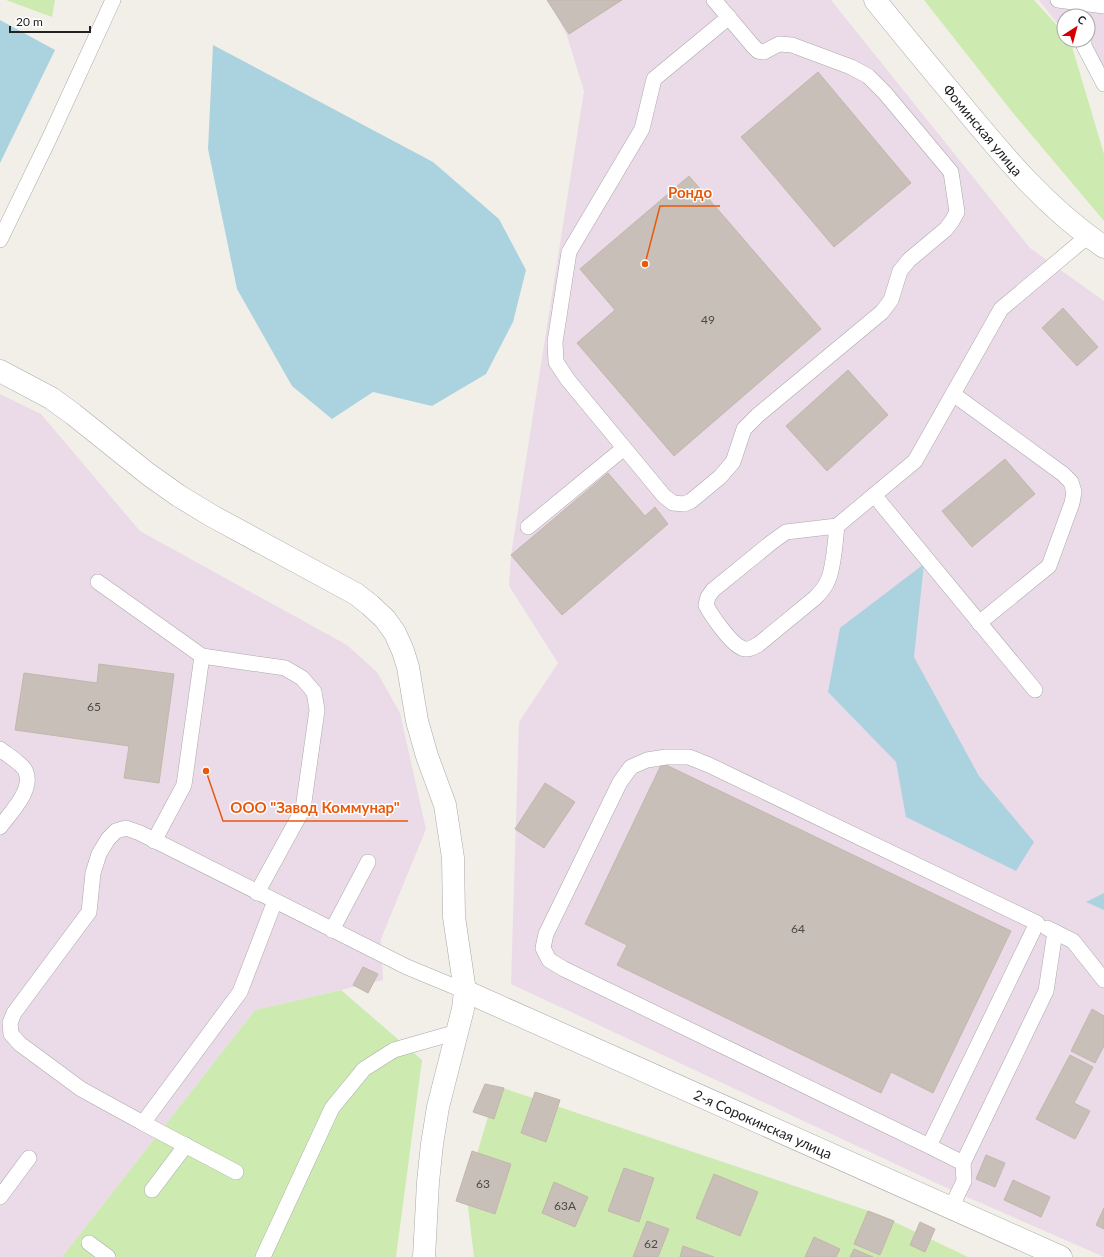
<svg xmlns="http://www.w3.org/2000/svg" width="1104" height="1257" font-family="Lato,sans-serif">
  <style>
    .industrial { fill: #ebdbe8 }
    .grass { fill: #cdebb0 }
    .water { fill: #aad3df }
    .building { fill: #c7bfb8; stroke: #c4b6ab }
    .lines { fill: none; stroke-linecap: round; stroke-linejoin: round }
    .service-casing { stroke: #a9a9a9; stroke-width: 16 }
    .minor-casing { stroke: #a9a9a9; stroke-width: 23 }
    .tertiary-casing { stroke: #a9a9a9; stroke-width: 23 }
    .service { stroke: #fff; stroke-width: 15 }
    .minor { stroke: #fff; stroke-width: 22 }
    .tertiary { stroke: #fff; stroke-width: 22 }
    .labels { text-anchor: middle; dominant-baseline: central; stroke-width: 3; stroke-linejoin: round; paint-order: stroke }
    .number-label { font-size: 12px; fill: #4b4948 }
    .street-label { font-size: 14px; fill: #222; stroke: #fff }
    .leader { fill: none; stroke: #e8590c; stroke-width: 1.5 }
    .callout-dot { fill: #e8590c; stroke: #fff; stroke-width: 1.5 }
    .callout-label { font-size: 15px; text-anchor: middle; font-weight: bold; fill: #e8590c; stroke: #fff; stroke-width: 3; stroke-linejoin: round; paint-order: stroke }
  </style>
  <rect width="100%" height="100%" fill="#f2efe9"/>
  <g class="industrial">
    <polygon points="549,0 831,0 1030,248 1104,301 1104,1257 951,1190 511,984 519,722 558,663 509,586 511,555 584,91 567,36"/>
    <polygon points="1039,0 1104,0 1104,83 1070,40 1088,40 1088,16 1064,16 1064,32"/>
    <polygon points="0,394 41,414 140,531 347,645 377,672 400,713 426,829 381,939 383,980 255,1010 62,1257 0,1257"/>
  </g>
  <g class="grass">
    <polygon points="6,0 55,0 52,17"/>
    <polygon points="924,0 1034,0 1064,33 1064,40 1070,40 1104,154 1104,221 1013,113"/>
    <polygon points="341,990 422,1060 396,1257 62,1257 255,1010"/>
    <polygon points="497,1086 878,1214 968,1257 474,1257 466,1191"/>
  </g>
  <g class="water">
    <polygon points="0,20 55,50 0,163"/>
    <polygon points="213,45 433,162 499,219 526,270 513,322 486,374 432,406 373,392 332,419 292,386 237,289 208,149"/>
    <polygon points="924,564 914,657 979,776 1034,842 1016,871 906,817 896,762 828,692 840,628"/>
    <polygon points="1104,893 1104,910 1086,902"/>
  </g>
  <g class="building">
    <polygon points="547,0 622,0 569,34"/>
    <polygon points="818,72 911,183 834,247 741,137"/>
    <polygon points="689,176 821,329 674,456 577,343 615,310 580,269"/>
    <polygon points="1063,308 1098,347 1077,366 1042,328"/>
    <polygon points="848,370 888,415 827,471 786,426"/>
    <polygon points="1005,459 1035,494 972,547 942,511"/>
    <polygon points="608,473 645,516 655,507 668,524 562,615 511,555"/>
    <polygon points="99,664 174,674 159,783 124,778 129,746 15,730 24,673 97,683"/>
    <polygon points="662,763 1011,931 933,1093 891,1072 881,1093 617,965 627,945 585,924"/>
    <polygon points="545,783 575,802 544,848 515,829"/>
    <polygon points="363,967 378,974 368,993 353,985"/>
    <polygon points="1092,1009 1104,1016 1104,1046 1095,1063 1071,1051"/>
    <polygon points="1070,1055 1093,1067 1074,1103 1090,1111 1075,1139 1036,1119"/>
    <polygon points="485,1084 504,1088 494,1119 473,1112"/>
    <polygon points="535,1092 560,1100 546,1142 521,1133"/>
    <polygon points="472,1151 511,1164 495,1214 456,1201"/>
    <polygon points="986,1155 1005,1163 995,1187 976,1179"/>
    <polygon points="624,1168 654,1178 639,1222 608,1211"/>
    <polygon points="714,1174 758,1192 740,1236 696,1218"/>
    <polygon points="1013,1180 1050,1197 1041,1217 1004,1200"/>
    <polygon points="554,1182 588,1197 575,1227 542,1213"/>
    <polygon points="1104,1208 1104,1229 1096,1225"/>
    <polygon points="868,1211 894,1221 880,1255 854,1244"/>
    <polygon points="647,1221 669,1229 658,1257 633,1257"/>
    <polygon points="920,1222 935,1229 925,1252 910,1245"/>
    <polygon points="814,1237 840,1249 836,1257 805,1257"/>
    <polygon points="683,1246 714,1257 680,1257"/>
    <polygon points="854,1249 873,1257 850,1257"/>
  </g>
  <g class="lines">
    <g class="service-casing">
      <g id="service">
        <polyline points="714,0 753,46 758,51 764,52 779,44 792,45 851,67 868,76 885,93 951,172 957,212 952,221 946,229 909,260 900,271 891,300 882,312 758,415 744,429 733,462 720,477 691,501 684,504 673,503 664,496 568,380 556,362 555,342 569,252 642,129 654,79 729,17"/>
        <polyline points="1058,0 1104,6"/>
        <polyline points="1084,40 1084,46 1104,84"/>
        <polyline points="0,240 49,139 113,0"/>
        <polyline points="953,394 1063,474 1071,482 1074,492 1072,503 1049,566 979,623"/>
        <polyline points="874,495 1035,690"/>
        <path d="M837,526C835,542 834,567 828,580C825,588 820,593 815,598L759,644C754,647 748,651 742,648C731,644 711,615 706,605L708,597L713,590L772,542L786,532L837,526L915,461L1001,309L1088,236"/>
        <polyline points="528,527 624,448"/>
        <polyline points="98,582 202,656 285,668 302,678 314,692 317,710 303,809 257,893"/>
        <path d="M0,749C6,754 24,765 26,772C33,791 10,813 0,827"/>
        <polyline points="154,841 184,785 202,656"/>
        <polyline points="275,901 240,992 143,1123 81,1089 20,1044 11,1034 10,1023 14,1013 89,912 93,873 99,854 108,839 116,831 126,828 140,833 407,967 465,991"/>
        <polyline points="1047,928 1073,941 1104,980"/>
        <polyline points="332,930 368,862"/>
        <polyline points="143,1123 236,1172"/>
        <polyline points="929,1146 1037,923 709,765 689,757 666,757 647,760 631,767 620,782 546,934 543,948 549,960 564,969 929,1146 963,1163 964,1181 951,1208"/>
        <polyline points="963,1163 1046,991 1055,932"/>
        <polyline points="152,1190 186,1145"/>
        <polyline points="0,1197 29,1158"/>
        <polyline points="89,1243 108,1257"/>
        <polyline points="263,1257 332,1108 364,1069 394,1050 457,1032"/>
      </g>
    </g>
    <g class="minor-casing">
      <g id="minor">
        <polyline points="0,371 51,398 73,414 148,474 179,496 212,516 356,594 370,605 385,619 395,633 403,651 408,667 417,721 427,756 445,805 453,858 454,917 465,991 463,1009 438,1107 432,1144 428,1182 424,1257"/>
        <polyline points="465,991 1061,1257"/>
      </g>
    </g>
    <g class="tertiary-casing">
      <path id="tertiary" d="M875,0C904,36 934,72 964,108C1007,160 1048,209 1104,247"/>
    </g>
    <use href="#service" class="service"/>
    <use href="#minor" class="minor"/>
    <use href="#tertiary" class="tertiary"/>
  </g>
  <g class="labels">
    <g class="number-label">
      <text x="708" y="319">49</text>
      <text x="94" y="706">65</text>
      <text x="798" y="928">64</text>
      <text x="483" y="1183">63</text>
      <text x="565" y="1205">63А</text>
      <text x="651" y="1243">62</text>
    </g>
    <g class="street-label">
      <text transform="translate(983 130) rotate(50)">Фоминская улица</text>
      <text transform="translate(763 1124) rotate(24)">2-я Сорокинская улица</text>
    </g>
  </g>
  <path class="leader" d="M645 264L660 206H720M206 771L223 821H408"/>
  <g class="callout-dot">
    <circle cx="645" cy="264" r="4"/>
    <circle cx="206" cy="771" r="4"/>
  </g>
  <g class="callout-label">
    <text x="690" y="198">Рондо</text>
    <text x="315" y="813">ООО "Завод Коммунар"</text>
  </g>
  <g transform="translate(1076 28) rotate(36)"><circle r="19" fill="#ffffff" stroke="#a7a7a7"/>
  <path d="M0-3L7 15L0 10L-7 15Z" fill="#d40000"/>
  <text y="-6" font-size="11" font-weight="bold" text-anchor="middle" fill="#222222">С</text>
  </g>
  <path d="M10 26v6h80v-6" fill="none" stroke="#222222" stroke-width="2"/>
  <text x="16" y="26" font-size="12" fill="#222222" stroke="#ffffff" stroke-width="3" paint-order="stroke">20 m</text>
</svg>
